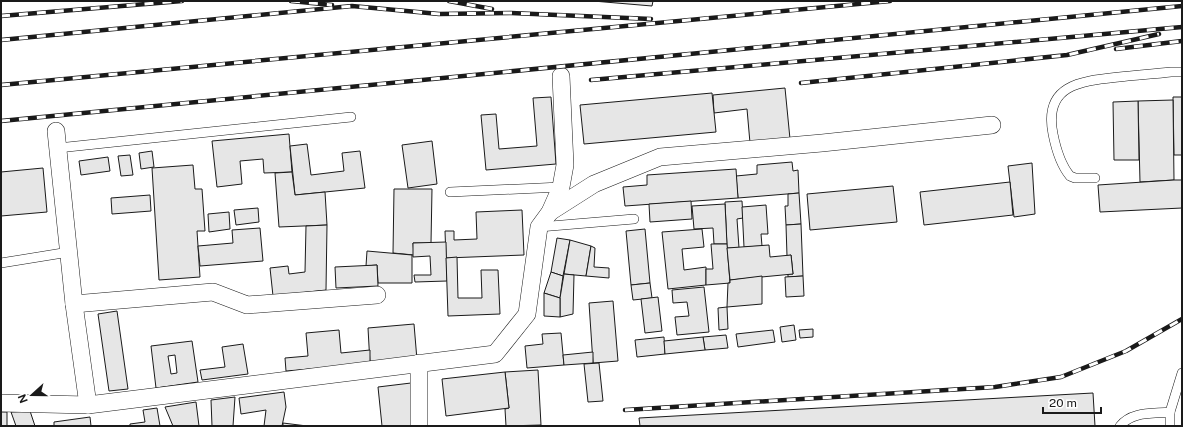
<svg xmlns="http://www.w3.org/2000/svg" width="1183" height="427" font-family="'Public Sans',sans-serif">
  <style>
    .building { fill: #e6e6e6; stroke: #1a1a1a; fill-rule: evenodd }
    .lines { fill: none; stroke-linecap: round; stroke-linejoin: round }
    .service-casing { stroke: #1a1a1a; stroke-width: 10 }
    .minor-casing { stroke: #1a1a1a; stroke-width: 18 }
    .service { stroke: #fff; stroke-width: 9 }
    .minor { stroke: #fff; stroke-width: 17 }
    .rail-casing { stroke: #1a1a1a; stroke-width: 4.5 }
    .rail { stroke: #fff; stroke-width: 3; stroke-dasharray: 9; stroke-linecap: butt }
  </style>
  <rect width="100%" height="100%" fill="#fff"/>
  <g class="building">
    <polygon points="593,1 653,1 652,6"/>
    <polygon points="785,88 790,139 750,143 747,109 714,113 713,95"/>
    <polygon points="712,93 716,132 584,144 580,105"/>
    <polygon points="551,97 556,164 486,170 481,115 496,114 499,149 537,146 533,98"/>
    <polygon points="1173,97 1182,97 1182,155 1174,155"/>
    <polygon points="1173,100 1174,180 1140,182 1138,101"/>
    <polygon points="1138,101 1139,160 1114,160 1113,102"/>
    <polygon points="289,134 292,172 264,173 263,159 240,161 242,184 217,187 212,141"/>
    <polygon points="432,141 437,184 408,188 402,145"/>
    <polygon points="307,144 311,175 344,171 342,153 360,151 365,188 295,195 290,146"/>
    <polygon points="152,151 154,167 141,169 139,153"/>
    <polygon points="130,155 133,175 121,176 118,156"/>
    <polygon points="108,157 110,171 81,175 79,161"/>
    <polygon points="792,162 793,171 798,170 799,193 738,198 736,176 757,174 757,165"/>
    <polygon points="1032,163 1035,214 1014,217 1008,166"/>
    <polygon points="193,165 195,189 202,189 205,231 197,231 200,277 159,280 152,168"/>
    <polygon points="43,168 47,212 1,216 1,172"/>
    <polygon points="736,169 738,198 625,206 623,187 647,185 647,175"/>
    <polygon points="292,172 295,195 325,192 327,225 279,227 275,173"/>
    <polygon points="1174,180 1182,180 1182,208 1100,212 1098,185"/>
    <polygon points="1010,182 1013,215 924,225 920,192"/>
    <polygon points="893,186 897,222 810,230 807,194"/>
    <polygon points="394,189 432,189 431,243 413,243 414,255 393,253"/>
    <polygon points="799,193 801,224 786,225 785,206 788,206 788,194"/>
    <polygon points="150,195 151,211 112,214 111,198"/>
    <polygon points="691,201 692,219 650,222 649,204"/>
    <polygon points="742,201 743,218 737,219 739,248 727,248 725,202"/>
    <polygon points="725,204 727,244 714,244 713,228 694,229 692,206"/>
    <polygon points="766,205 768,234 761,234 762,246 744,247 742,207"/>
    <polygon points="258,208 259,222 236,225 234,210"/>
    <polygon points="522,210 524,255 446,258 445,231 454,231 454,240 477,239 476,212"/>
    <polygon points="229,212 230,229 209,232 208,214"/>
    <polygon points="801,224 803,276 788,277 788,274 793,274 791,255 787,256 786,225"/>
    <polygon points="327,225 326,290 273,296 270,268 288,266 289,274 305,272 306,226"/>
    <polygon points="260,228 263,261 200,266 198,246 233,243 232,230"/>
    <polygon points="645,229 650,283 631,285 626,231"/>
    <polygon points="702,229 704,247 682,249 684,270 706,267 706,285 668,289 662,232"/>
    <polygon points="557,238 570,240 563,276 551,272"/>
    <polygon points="570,240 591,246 586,276 564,274"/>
    <polygon points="446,242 447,281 415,282 414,275 431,275 430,256 413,257 413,243"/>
    <polygon points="711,244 727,244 730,283 706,285 706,269 713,269"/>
    <polygon points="769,245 770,257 791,255 793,274 730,280 727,248"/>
    <polygon points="591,246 595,248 594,267 609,268 609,278 586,276"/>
    <polygon points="367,251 412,255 412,283 378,283 377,265 366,266"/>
    <polygon points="457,257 458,298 482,298 481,270 498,270 500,314 448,316 446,258"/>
    <polygon points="377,265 378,286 336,288 335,267"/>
    <polygon points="551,272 563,276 560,298 544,293"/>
    <polygon points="564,274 574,275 573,314 560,317 560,298"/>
    <polygon points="762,276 762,304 727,307 728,283 730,283 730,280"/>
    <polygon points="803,276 804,296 786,297 785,277"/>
    <polygon points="650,283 652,298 633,300 631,285"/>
    <polygon points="704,287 709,332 677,335 675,317 689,316 687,302 673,303 672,290"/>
    <polygon points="544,293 560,298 560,317 544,316"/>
    <polygon points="658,297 662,331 645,333 641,299"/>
    <polygon points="613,301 618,361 593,363 589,303"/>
    <polygon points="727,307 728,329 719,330 718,308"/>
    <polygon points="117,311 128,389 109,391 98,314"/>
    <polygon points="414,324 417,360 370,364 368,328"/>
    <polygon points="794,325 796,340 782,342 780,327"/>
    <polygon points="813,329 813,337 800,338 799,330"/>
    <polygon points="339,330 341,353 370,350 370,364 286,371 285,358 308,356 306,333"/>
    <polygon points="773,330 775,342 738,347 736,334"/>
    <polygon points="561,333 564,365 527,368 525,346 543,344 542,334"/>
    <polygon points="726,335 728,348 705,350 703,337"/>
    <polygon points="664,337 665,354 637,357 635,340"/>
    <polygon points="703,337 705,350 665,354 664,341"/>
    <path d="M192,341L198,382L156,388L151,346ZM175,355L177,373L171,374L168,356Z"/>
    <polygon points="243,344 248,374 202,380 200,370 225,367 222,347"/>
    <polygon points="593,352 593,363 564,365 563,355"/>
    <polygon points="599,363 603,401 588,402 584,364"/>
    <polygon points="538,370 541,425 506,426 505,409 509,408 505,372"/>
    <polygon points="505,372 509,408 446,416 442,379"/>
    <polygon points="411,383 415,426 382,426 378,387"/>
    <polygon points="284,392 286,407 282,426 264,426 266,410 241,414 239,398"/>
    <polygon points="1093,393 1095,426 640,426 639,418"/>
    <polygon points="235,397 233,426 212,426 211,400"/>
    <polygon points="196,402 199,426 173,426 165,407"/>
    <polygon points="157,408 160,426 130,426 130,424 145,422 143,410"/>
    <polygon points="30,411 35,426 16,426 11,412"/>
    <rect x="1" y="412" width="6" height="14"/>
    <polygon points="90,417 91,426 54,426 54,422"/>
    <polygon points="283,423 307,426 283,426"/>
  </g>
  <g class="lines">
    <g class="service-casing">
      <g id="service">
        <polyline points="58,148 351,117"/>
        <path d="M1095,178H1075L1070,176C1060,164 1056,149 1053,134C1043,84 1082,81 1119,77C1136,75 1154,74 1171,72H1182"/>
        <polyline points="450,192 561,187"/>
        <polyline points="539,227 634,219"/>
        <polyline points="1,263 69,252"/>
        <path d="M1120,426C1132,411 1153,414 1170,412"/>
        <polyline points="1170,426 1170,412 1182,373"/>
      </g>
    </g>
    <g class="minor-casing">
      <g id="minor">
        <polyline points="56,131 74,304 88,405 495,354 527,314 539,227 550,212 561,187 565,165 561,76"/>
        <polyline points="550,212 594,184 660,157 822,143 992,125"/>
        <polyline points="74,304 213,292 247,305 377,295"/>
        <polyline points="1,403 88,405"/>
        <polyline points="419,426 419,363"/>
      </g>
    </g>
    <use href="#service" class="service"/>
    <use href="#minor" class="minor"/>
    <g class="rail-casing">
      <g id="rail">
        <polyline points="291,1 332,5"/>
        <polyline points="449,1 492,9"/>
        <polyline points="1,16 182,1"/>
        <polyline points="1,40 352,6 439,14 511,13 651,19"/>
        <polyline points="1116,49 1182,41"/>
        <polyline points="591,80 1182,27"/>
        <polyline points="801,83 1067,55 1159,34"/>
        <polyline points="1,85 890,1"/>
        <polyline points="1,121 1182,6"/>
        <polyline points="625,410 995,387 1061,377 1126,351 1182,319"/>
      </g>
    </g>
    <use href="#rail" class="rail"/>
  </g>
  <rect width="1183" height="427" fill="none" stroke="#1a1a1a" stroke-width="4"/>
  <g transform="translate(32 395) rotate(249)" stroke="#ffffff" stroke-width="3" paint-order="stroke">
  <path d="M0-3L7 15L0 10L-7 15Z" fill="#1a1a1a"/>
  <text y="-6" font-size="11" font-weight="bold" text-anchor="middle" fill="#1a1a1a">N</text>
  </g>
  <path d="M1043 407v6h58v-6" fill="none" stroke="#1a1a1a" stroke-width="2"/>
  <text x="1049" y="407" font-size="12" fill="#1a1a1a" stroke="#ffffff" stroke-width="3" paint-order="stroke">20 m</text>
</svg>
